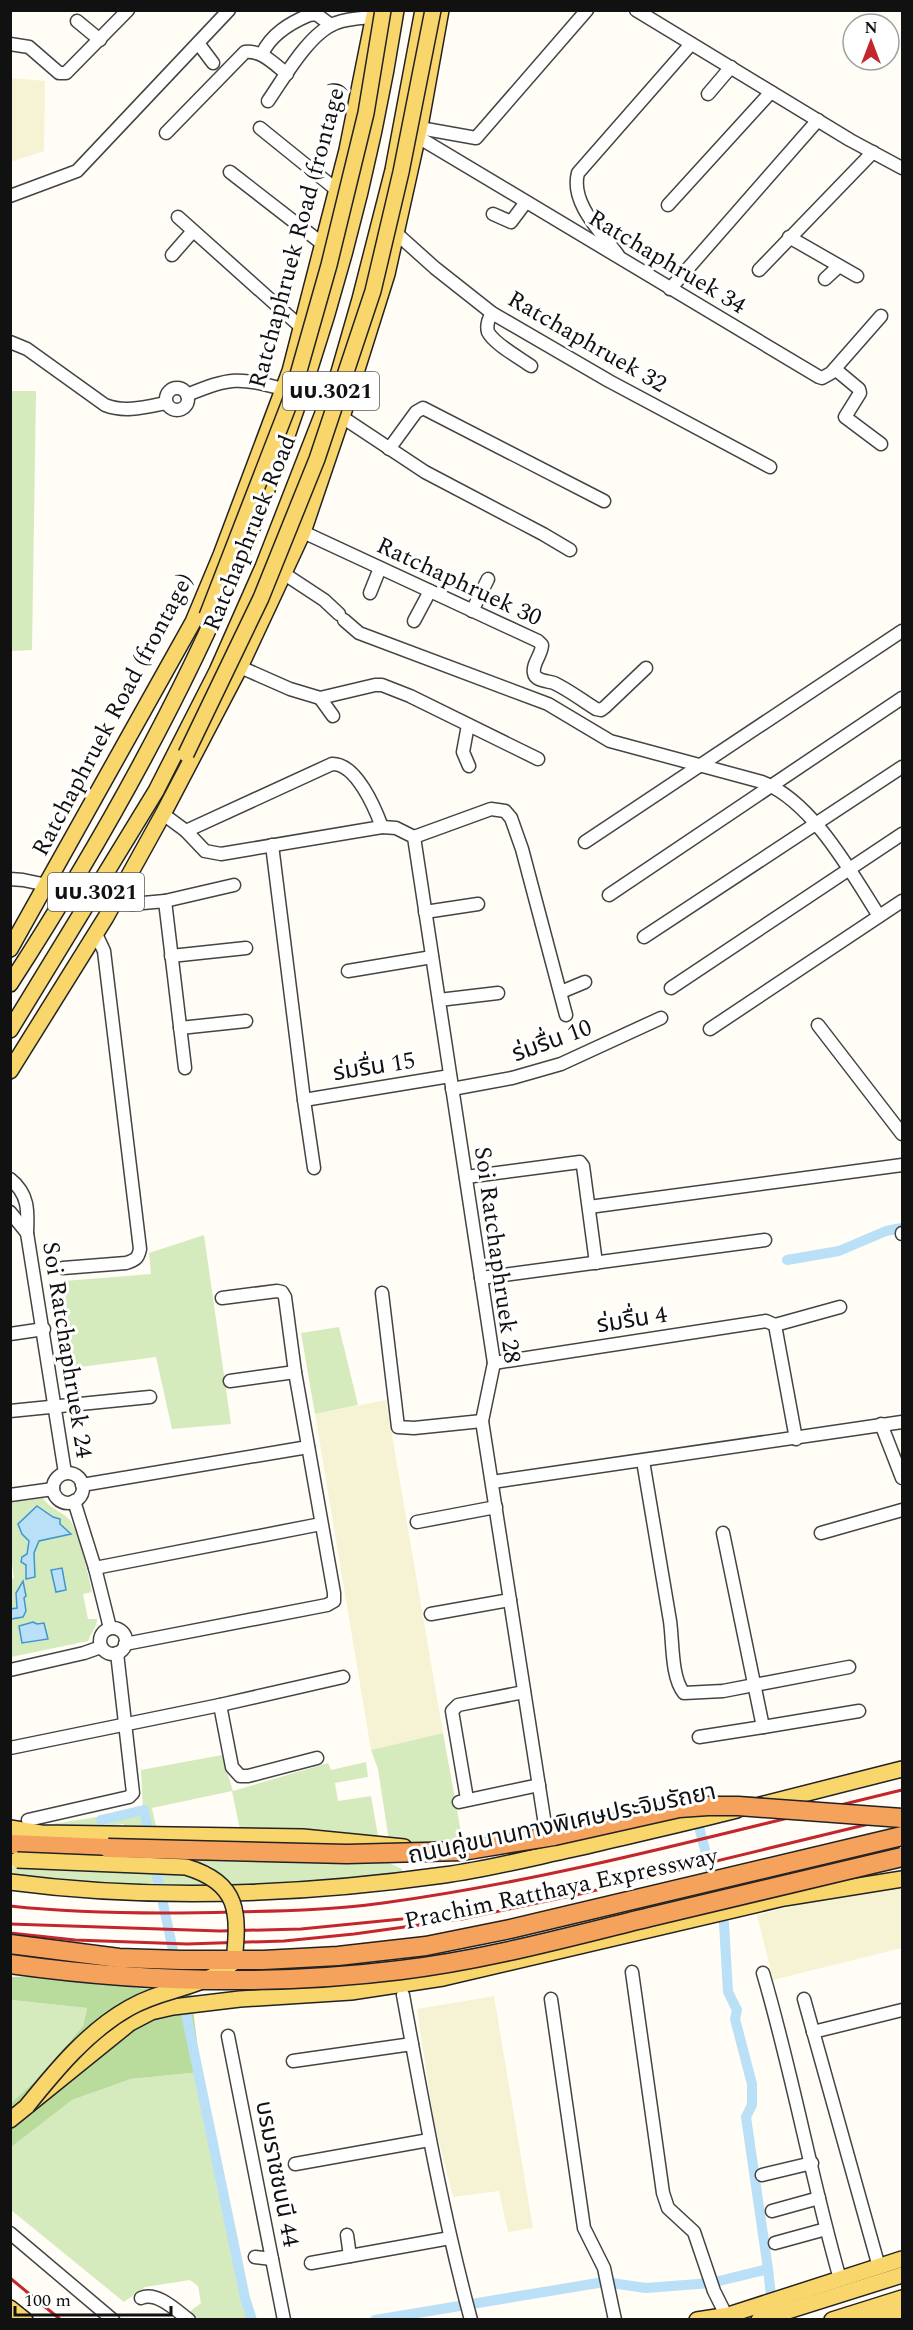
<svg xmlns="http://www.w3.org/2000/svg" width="913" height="2330" font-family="Spectral,'Noto Sans Thai',serif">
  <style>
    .farmland { fill: #f6f3d4 }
    .green { fill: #d5ebbd }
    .forest { fill: #b9dc9c }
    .water { fill: #b9e0f7; stroke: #3f96cf; stroke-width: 1.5 }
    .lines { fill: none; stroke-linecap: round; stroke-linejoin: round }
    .canal { stroke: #b9e0f7; stroke-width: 10 }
    .minor-casing { stroke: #444; stroke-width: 15 }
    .major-casing { stroke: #222; stroke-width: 18 }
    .highway-casing { stroke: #222; stroke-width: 21 }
    .minor { stroke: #fff; stroke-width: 12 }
    .major { stroke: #f9d66b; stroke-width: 15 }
    .highway { stroke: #f5a25d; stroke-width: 18 }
    .rail { stroke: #c4262e; stroke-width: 3 }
    .major-bridge-casing { stroke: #222; stroke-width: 18; stroke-linecap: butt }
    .highway-bridge-casing { stroke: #222; stroke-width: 21; stroke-linecap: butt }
    .major-bridge { stroke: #f9d66b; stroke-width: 15 }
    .highway-bridge { stroke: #f5a25d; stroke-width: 18 }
    .labels { text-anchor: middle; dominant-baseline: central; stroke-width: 6; stroke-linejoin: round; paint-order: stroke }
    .shield { fill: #fff; stroke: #585858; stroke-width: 1.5 }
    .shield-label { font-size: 22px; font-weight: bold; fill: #111 }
    .street-label { font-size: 24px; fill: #111; stroke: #fff }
  </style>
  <rect width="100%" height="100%" fill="#fffdf5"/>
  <g class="farmland">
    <polygon points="11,78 45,81 44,151 11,162"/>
    <polygon points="386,1400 443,1733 371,1750 315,1414"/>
    <polygon points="902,1885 902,1948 773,1980 757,1915 821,1899"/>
    <polygon points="494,1996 533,2228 508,2232 499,2191 453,2197 434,2122 417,2009"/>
  </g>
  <g class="green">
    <polygon points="10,391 36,391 32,650 11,651"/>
    <polygon points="204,1235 231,1424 172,1429 156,1357 73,1368 64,1281 151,1274 149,1253"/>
    <polygon points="339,1327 358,1405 315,1414 301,1333"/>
    <path d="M43,1498C49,1508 61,1511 69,1519C78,1528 89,1577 92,1592L83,1594L88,1619H97C97,1627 91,1633 88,1641L11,1657L10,1579L14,1578L11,1556L10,1502Z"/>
    <polygon points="443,1733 463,1843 427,1846 389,1841 378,1769 371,1750"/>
    <path d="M222,1755L233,1791L328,1763L331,1770L366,1762L368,1777L335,1783L338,1801L371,1796L378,1836L240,1830L232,1791L152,1808L159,1840L383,1860L402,1869V1876C351,1880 299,1886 248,1887C169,1888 89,1885 11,1876V1867H24L119,1840L124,1824L100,1827L45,1825L143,1810L141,1770Z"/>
    <polygon points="11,2000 87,2008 83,2026 33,2083 11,2103"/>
    <polygon points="201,2072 247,2319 180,2319 201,2303 198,2286 190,2280 145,2287 124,2302 11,2210 10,2147 72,2100 131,2079"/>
  </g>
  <polygon class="forest" points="35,1976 191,1994 201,2072 131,2079 72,2100 11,2147 11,2103 33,2083 83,2026 87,2008 11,2000 11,1977"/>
  <g class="water">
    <polygon points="37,1506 53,1517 60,1519 60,1524 71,1534 39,1541 34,1553 35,1577 26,1579 26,1565 21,1562 22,1557 27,1554 29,1541 22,1534 18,1524"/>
    <polygon points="62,1568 66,1590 56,1592 51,1570"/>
    <polygon points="23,1581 26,1596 24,1598 26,1611 23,1617 11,1619 11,1609 17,1608 16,1593"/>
    <polygon points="33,1622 37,1624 44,1623 48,1639 22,1643 19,1626"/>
  </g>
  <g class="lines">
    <g class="canal">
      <polyline points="787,1260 839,1251 886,1231 902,1228"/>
      <polyline points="696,1815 724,1924 728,1992 737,2010 735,2019 752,2084 752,2105 746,2117 768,2269"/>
      <polyline points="101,1820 144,1810 150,1840"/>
      <polyline points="154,1861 180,1983"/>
      <polyline points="183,1999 245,2298 252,2320"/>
      <polyline points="375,2320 604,2282 646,2288 711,2283 768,2269 772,2305"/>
    </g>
    <g class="minor-casing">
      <g id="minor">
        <polyline points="636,10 850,140 902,168"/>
        <polyline points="77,21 100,40"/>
        <polyline points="198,43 213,63"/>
        <polyline points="10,44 29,47 59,73 66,73 128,10"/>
        <path d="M262,54C271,34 290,23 309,15L316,14L331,25"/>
        <polyline points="708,94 731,67"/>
        <path d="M268,101C284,78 309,33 336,23C348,18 361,18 374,17"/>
        <polyline points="260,128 338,191"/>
        <polyline points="420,128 476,138 587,10"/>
        <path d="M166,133L245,52C262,50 274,64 287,74"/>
        <polyline points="418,137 819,377 822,378 831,373 881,316"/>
        <polyline points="230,172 324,245"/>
        <polyline points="10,196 77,171 229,10"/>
        <polyline points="668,205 771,92"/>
        <polyline points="493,214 511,222 526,202"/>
        <polyline points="178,217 302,328"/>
        <polyline points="396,233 435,268 492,313 609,381 770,467"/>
        <polyline points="789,237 857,276"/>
        <polyline points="172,255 193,231"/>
        <path d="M618,255C601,232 570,203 578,173L691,44"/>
        <polyline points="759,270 873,152"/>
        <polyline points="825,279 839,266"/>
        <polyline points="670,289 818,120"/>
        <path d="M492,313C489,318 486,325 488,332C494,344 520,358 531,366"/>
        <path d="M10,342L27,349L105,405C125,413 146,407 166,403"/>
        <polyline points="835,369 859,389 860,393 845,417 881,444"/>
        <circle cx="177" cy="399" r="11"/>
        <path d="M187,395C231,377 238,377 283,389"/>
        <polyline points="342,417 425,472 543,534 570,550"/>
        <polyline points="389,449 416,412 423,408 604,501"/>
        <path d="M303,532L538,641L542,645C542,654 532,664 534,673C535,681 548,681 554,683C569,690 583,701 596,709L601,710L605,707L646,668"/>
        <polyline points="283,573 324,600 339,614"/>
        <polyline points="370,593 380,568"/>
        <polyline points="472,611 488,579"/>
        <path d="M344,620L359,633L548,704L610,741L762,782C812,801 851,872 879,916"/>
        <polyline points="414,621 430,591"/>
        <polyline points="240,667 290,689 320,698 375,685 382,685 410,696 538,759"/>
        <polyline points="320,698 333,716"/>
        <polyline points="468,725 463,752 469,766"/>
        <path d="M332,764C356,763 375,808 382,827L221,854L205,851L186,831Z"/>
        <polyline points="163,814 186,831"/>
        <polyline points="382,827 396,828 414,837 494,1363 482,1421 548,1844"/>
        <polyline points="414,837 491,809 505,811 511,818 522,849 566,1015"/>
        <polyline points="585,842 902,631"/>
        <polyline points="272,845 304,1100 314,1168"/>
        <polyline points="10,879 23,880 47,885"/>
        <polyline points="609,895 902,698"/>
        <polyline points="116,899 132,904 165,901 185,1068"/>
        <polyline points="165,901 234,885"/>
        <polyline points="425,912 478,904"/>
        <polyline points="644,937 902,767"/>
        <polyline points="171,956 246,948"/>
        <polyline points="348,971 432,957"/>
        <polyline points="671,988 902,834"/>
        <polyline points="561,992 585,982"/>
        <polyline points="439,1000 498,993"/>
        <polyline points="818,1025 902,1134"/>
        <polyline points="180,1028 246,1021"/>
        <polyline points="710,1029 902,901"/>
        <polyline points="452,1089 512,1078 561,1064 661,1018"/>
        <polyline points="304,1100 450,1076"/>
        <polyline points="466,1177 580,1162 583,1166 596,1263"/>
        <path d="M10,1179C29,1194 28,1211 27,1233L65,1473"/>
        <polyline points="589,1207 902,1165"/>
        <polyline points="10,1212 27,1233"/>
        <polyline points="902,1233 902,1234"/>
        <path d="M63,1268L126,1263C135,1260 138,1259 140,1249L104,951L96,934"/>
        <polyline points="481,1278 765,1240"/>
        <polyline points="382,1293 398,1427 414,1428 482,1421"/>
        <polyline points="775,1325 796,1439"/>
        <polyline points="775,1325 840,1307"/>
        <polyline points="10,1334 44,1329"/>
        <polyline points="494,1363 766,1321 775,1325"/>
        <polyline points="230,1381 295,1372"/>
        <polyline points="10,1411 150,1397"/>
        <polyline points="881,1424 902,1478"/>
        <path d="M643,1461C652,1514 661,1568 670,1621C673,1641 671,1678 684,1693L723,1691L849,1667"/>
        <circle cx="68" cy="1488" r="15"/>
        <polyline points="492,1482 902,1422"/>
        <polyline points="82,1485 308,1447"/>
        <polyline points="10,1495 53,1489"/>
        <polyline points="74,1501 95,1568 110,1628"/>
        <polyline points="417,1522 496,1507"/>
        <polyline points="821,1533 902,1510"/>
        <polyline points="95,1568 321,1524"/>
        <polyline points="431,1614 510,1600"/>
        <circle cx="113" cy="1641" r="13"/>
        <polyline points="125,1644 327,1605 334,1601 334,1593 295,1372 285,1297 282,1292 277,1291 222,1298"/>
        <polyline points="10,1670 84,1653 101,1647"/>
        <polyline points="220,1705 232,1767 240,1776 248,1776 317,1758"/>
        <polyline points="763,1727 859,1711"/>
        <polyline points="699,1737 763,1727 723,1533"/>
        <polyline points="10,1748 220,1705 343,1677"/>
        <polyline points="467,1799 452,1711 458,1705 524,1692"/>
        <polyline points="459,1802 539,1785"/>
        <polyline points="28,1820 129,1797 133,1793 117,1653"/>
        <polyline points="632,1972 663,2193 668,2208 694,2232 714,2291 726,2315"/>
        <path d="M763,1973C793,2075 811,2178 840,2279"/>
        <path d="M403,1995C423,2104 442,2212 471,2320"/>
        <polyline points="551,1999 584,2228 604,2268 615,2320"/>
        <polyline points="804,1999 879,2267"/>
        <polyline points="813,2032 902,2010"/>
        <polyline points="228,2036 284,2320"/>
        <polyline points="293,2061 412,2044"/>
        <polyline points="295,2164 429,2140"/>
        <polyline points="762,2175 812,2163"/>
        <polyline points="772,2211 819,2198"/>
        <polyline points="10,2233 113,2320"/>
        <polyline points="347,2235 350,2256"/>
        <polyline points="775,2243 826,2229"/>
        <polyline points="255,2257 272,2259"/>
        <polyline points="311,2263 450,2238"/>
        <path d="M141,2298C157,2291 177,2311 189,2320"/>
      </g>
    </g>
    <g class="major-casing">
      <g id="major">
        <polyline points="10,949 193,622 221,555 290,371 347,150 375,10"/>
        <path d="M10,984C96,851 178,705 239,560C312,385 367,197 396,10"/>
        <polyline points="10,1030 156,791 217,671 263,567 339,372 360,299 393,170 423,10"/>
        <polyline points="10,1071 106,917 163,814 240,667 303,532 342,417 387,274 421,121 441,10"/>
        <polyline points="760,1805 902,1769"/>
        <polyline points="10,1828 41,1833 303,1837 404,1847"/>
        <path d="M10,1882C154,1901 301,1895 444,1875C488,1869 531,1858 573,1849C628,1836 682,1824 737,1810"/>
        <polyline points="10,2120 130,2023 151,2012 173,2007 240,1999 351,1992 443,1978 784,1898 902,1879"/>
        <polyline points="10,2308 25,2320"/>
        <polyline points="697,2320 723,2316"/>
        <polyline points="713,2320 902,2259"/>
        <polyline points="759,2320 902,2275"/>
        <polyline points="832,2320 902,2298"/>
        <polyline points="871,2320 902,2310"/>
      </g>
    </g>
    <g class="highway-casing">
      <polyline id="highway" points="10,1844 108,1848"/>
    </g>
    <use href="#minor" class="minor"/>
    <use href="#major" class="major"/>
    <use href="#highway" class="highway"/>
    <g class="rail">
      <path d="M10,1906C84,1914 159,1914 233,1912C283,1911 333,1910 383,1903C558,1879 731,1831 902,1790"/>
      <polyline points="10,1924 220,1931 301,1929 402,1919"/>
      <polyline points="10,1933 75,1940 187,1944 284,1941 354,1934 462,1919 580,1894 902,1816"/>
      <polyline points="10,2278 61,2320"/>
    </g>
    <g class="major-bridge-casing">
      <g id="major-bridge">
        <polyline points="207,616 291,399 329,265 366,113 383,10"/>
        <polyline points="186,754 261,598 317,459 373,291 401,172 433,10"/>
        <path d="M17,1860L186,1867C240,1883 239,1913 234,1962C199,1991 165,1987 129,2008C88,2031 56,2070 27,2106"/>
      </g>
    </g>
    <g class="highway-bridge-casing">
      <g id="highway-bridge">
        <polyline points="108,1848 347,1854 462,1851 554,1836 679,1808 708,1806 738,1806 902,1818"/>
        <polyline points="10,1944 119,1958 181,1960 263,1960 338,1956 426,1946 510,1929 902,1836"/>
        <path d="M10,1964C139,1982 272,1986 401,1970C485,1960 568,1937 650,1917C734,1897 818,1877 902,1857"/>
      </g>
    </g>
    <use href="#major-bridge" class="major-bridge"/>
    <use href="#highway-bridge" class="highway-bridge"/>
  </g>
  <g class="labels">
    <g class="shield">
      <rect x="283" y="372" width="96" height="38" rx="4.5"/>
      <rect x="48" y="873" width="96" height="38" rx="4.5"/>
    </g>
    <g class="shield-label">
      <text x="331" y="391">นบ.3021</text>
      <text x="96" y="892">นบ.3021</text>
    </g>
    <g class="street-label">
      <text transform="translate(298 235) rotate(-75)">Ratchaphruek Road (frontage)</text>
      <text transform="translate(667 262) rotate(31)">Ratchaphruek 34</text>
      <text transform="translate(587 342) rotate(30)">Ratchaphruek 32</text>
      <text transform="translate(250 533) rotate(-68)">Ratchaphruek Road</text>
      <text transform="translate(459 582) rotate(25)">Ratchaphruek 30</text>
      <text transform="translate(113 715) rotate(-62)">Ratchaphruek Road (frontage)</text>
      <text transform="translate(552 1041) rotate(-20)">ร่มรื่น 10</text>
      <text transform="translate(374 1067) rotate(-9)">ร่มรื่น 15</text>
      <text transform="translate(497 1255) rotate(82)">Soi Ratchaphruek 28</text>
      <text transform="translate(632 1320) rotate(-9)">ร่มรื่น 4</text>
      <text transform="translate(67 1350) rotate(81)">Soi Ratchaphruek 24</text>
      <text transform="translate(562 1824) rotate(-12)">ถนนคู่ขนานทางพิเศษประจิมรัถยา</text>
      <text transform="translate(561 1889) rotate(-12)">Prachim Ratthaya Expressway</text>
      <text transform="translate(277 2174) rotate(79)">บรมราชชนนี 44</text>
    </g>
  </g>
  <rect width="913" height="2330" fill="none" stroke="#111111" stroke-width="24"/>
  <g transform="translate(871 42)"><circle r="28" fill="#ffffff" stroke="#a0a0a0" stroke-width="1.5"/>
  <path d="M0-4.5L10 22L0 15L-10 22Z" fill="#c4262e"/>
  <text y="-9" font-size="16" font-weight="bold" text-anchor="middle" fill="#111111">N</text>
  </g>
  <path d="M15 2306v9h156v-9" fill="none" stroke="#111111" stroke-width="3"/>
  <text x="24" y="2306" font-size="18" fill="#111111" stroke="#ffffff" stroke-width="4.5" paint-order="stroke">100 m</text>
</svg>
